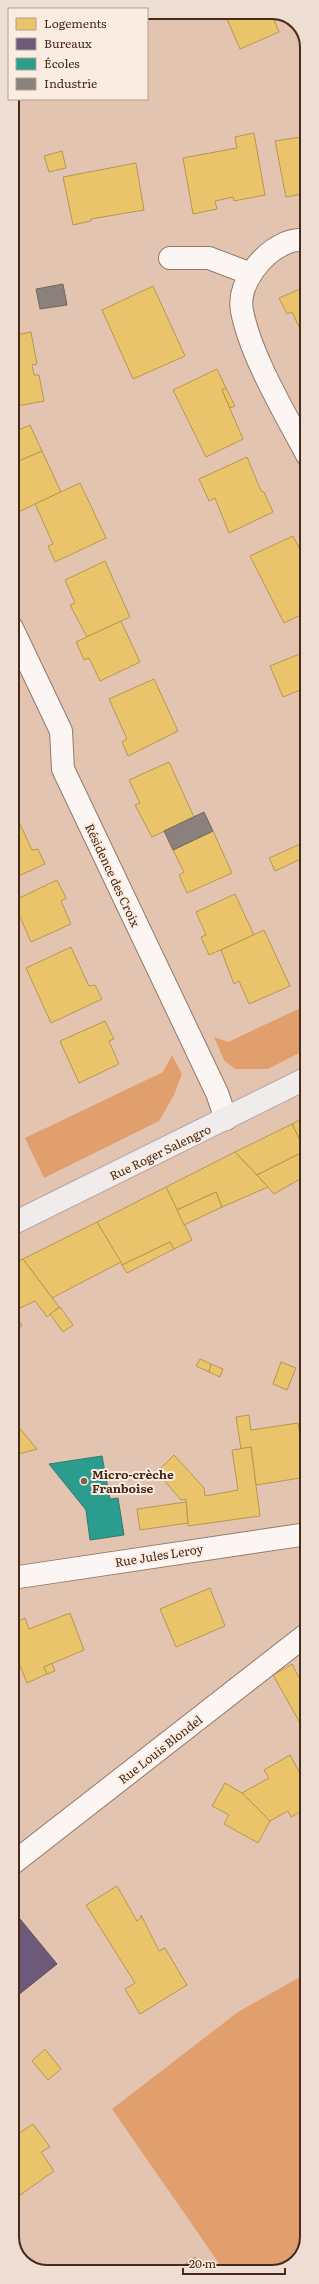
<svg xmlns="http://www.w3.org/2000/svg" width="319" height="2284" font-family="Literata,serif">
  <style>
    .green { fill: #e19f6e }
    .homes { fill: #e9c46a; stroke: #b89651 }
    .offices { fill: #6d597a; stroke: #624b5d }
    .schools { fill: #2a9d8f; stroke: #337b6b }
    .industry { fill: #8a817c; stroke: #76675e }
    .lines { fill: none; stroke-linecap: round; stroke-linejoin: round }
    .minor-casing { stroke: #937966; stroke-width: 24 }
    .major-casing { stroke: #b9a8a4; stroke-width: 24 }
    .minor { stroke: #fbf6f3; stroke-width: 22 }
    .major { stroke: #f1ecec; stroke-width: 22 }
    .poi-dot { fill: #7e614e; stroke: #fbece2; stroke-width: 1.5 }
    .labels { text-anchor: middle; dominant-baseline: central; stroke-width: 4; stroke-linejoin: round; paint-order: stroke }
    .street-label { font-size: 12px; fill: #472b18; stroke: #fbece2 }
    .poi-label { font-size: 12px; font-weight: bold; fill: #472b18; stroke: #fbece2; text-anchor: start }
    .rim { fill: none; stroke: #472b18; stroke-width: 2 }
  </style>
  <rect width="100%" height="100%" fill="#e3c4b1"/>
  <g class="green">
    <polygon points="307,1005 307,1049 268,1069 235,1069 224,1060 214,1037 228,1042"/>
    <polygon points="172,1055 182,1074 174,1095 159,1121 44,1178 25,1138 163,1072"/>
    <polygon points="307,1973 307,2237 298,2260 276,2272 225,2272 112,2109 238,2012"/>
  </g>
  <g class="homes">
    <polygon points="224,12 271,12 279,32 240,49"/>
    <polygon points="254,133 265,195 234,201 233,197 215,201 217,209 193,214 183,158 237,148 235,137"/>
    <polygon points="307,136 307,193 286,197 275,141"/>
    <polygon points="62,151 66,168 49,172 44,156"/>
    <polygon points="136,163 144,210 91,219 91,221 73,225 63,177"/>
    <polygon points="153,286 185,356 133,379 102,310"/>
    <polygon points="307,286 307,344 292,312 287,314 279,298"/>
    <polygon points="31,332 37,364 32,365 34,375 39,375 44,401 12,407 12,336"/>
    <polygon points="217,369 226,388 222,390 243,439 206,457 173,390"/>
    <polygon points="226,388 235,406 230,408 222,390"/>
    <polygon points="30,425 42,451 12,464 12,433"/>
    <polygon points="42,451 61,492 16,513 12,503 12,464"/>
    <polygon points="247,457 261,491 264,492 273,512 229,533 215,498 209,501 199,479"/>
    <polygon points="80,483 106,538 55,562 48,546 53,544 35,504"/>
    <polygon points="293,536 307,563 307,612 284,623 250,556"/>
    <polygon points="105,561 130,617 87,637 70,605 75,603 65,580"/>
    <polygon points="121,621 140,662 100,681 89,658 84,660 76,642"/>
    <polygon points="307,651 307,693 305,688 283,697 270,666"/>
    <polygon points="154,679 178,731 128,756 122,742 127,739 109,699"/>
    <polygon points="169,762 194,817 152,837 135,805 140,803 129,780"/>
    <polygon points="12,811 14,811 32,850 38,849 45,864 12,879"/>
    <polygon points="213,831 232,873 187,893 179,875 184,872 173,850"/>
    <polygon points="307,841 307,856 275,871 269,858"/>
    <polygon points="57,880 66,898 61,901 71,924 31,942 13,901"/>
    <polygon points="235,894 254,935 209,955 201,937 206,935 196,912"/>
    <polygon points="264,930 290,986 249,1004 239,981 234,984 221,950"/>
    <polygon points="71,947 89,986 95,985 102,999 51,1023 26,968"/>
    <polygon points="105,1021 114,1039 109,1041 119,1064 79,1083 60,1041"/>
    <polygon points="307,1116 307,1155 292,1124"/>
    <polygon points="292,1124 305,1151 257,1175 235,1152"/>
    <polygon points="305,1151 307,1175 274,1194 257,1175"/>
    <polygon points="235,1152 268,1187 222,1207 216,1192 177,1210 166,1187"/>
    <polygon points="166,1187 192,1240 174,1249 170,1242 122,1265 97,1222"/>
    <polygon points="216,1192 222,1207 184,1225 177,1210"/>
    <polygon points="97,1222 121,1262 52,1298 23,1259"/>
    <polygon points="170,1242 174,1249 127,1273 122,1265"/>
    <polygon points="23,1259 59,1307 47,1317 35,1301 12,1312 12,1264"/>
    <polygon points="60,1307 73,1325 63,1332 50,1314"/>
    <polygon points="14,1311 22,1326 12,1331 12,1312"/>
    <polygon points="200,1359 211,1364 209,1372 196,1366"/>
    <polygon points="281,1362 296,1368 287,1390 273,1384"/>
    <polygon points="211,1364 223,1369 220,1377 209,1372"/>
    <polygon points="249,1415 251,1430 298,1423 307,1477 256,1485 251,1447 241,1449 236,1417"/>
    <polygon points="16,1424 37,1449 12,1456 12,1425"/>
    <polygon points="251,1447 260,1516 188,1526 186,1499 181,1500 157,1472 174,1455 204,1488 205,1496 238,1490 232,1450"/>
    <polygon points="186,1502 188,1523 140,1530 137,1509"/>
    <polygon points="210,1588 225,1626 176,1647 160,1609"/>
    <polygon points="70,1613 84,1650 44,1667 47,1674 27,1683 12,1646 12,1624 25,1618 29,1629"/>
    <polygon points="52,1663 55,1671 47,1674 44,1667"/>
    <polygon points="292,1664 307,1693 307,1728 304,1730 273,1675"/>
    <polygon points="290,1755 307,1786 307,1808 291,1817 288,1811 270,1821 242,1793 269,1778 264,1770"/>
    <polygon points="225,1783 242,1793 270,1821 258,1843 224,1824 229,1815 212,1806"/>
    <polygon points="117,1886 137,1921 141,1918 141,1915 159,1951 165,1948 187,1985 140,2014 125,1989 135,1983 86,1905"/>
    <polygon points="45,2049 61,2069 48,2080 32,2061"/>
    <polygon points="33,2124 50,2147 41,2152 54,2171 16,2198 14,2194 12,2195 12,2138"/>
    <polygon points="195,2257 206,2272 175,2272"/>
  </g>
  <polygon class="offices" points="20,1919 57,1964 12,2000 12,1925"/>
  <polygon class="schools" points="102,1456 110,1499 118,1498 124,1535 90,1540 86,1510 49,1464"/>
  <g class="industry">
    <polygon points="63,284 67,305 40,309 36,289"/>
    <polygon points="204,812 213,831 173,850 164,831"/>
  </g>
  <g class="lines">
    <g class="minor-casing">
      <g id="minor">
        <path d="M307,239C300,240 292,240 286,243C262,253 237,284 242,311C251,357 285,413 307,455"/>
        <polyline points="170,258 209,258 251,274"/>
        <polyline points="12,628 61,731 63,769 217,1093 226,1119"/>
        <polyline points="12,1578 307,1534"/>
        <polyline points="12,1864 307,1634"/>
      </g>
    </g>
    <g class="major-casing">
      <polyline id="major" points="12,1224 307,1078"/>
    </g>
    <use href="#minor" class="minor"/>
    <use href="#major" class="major"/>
  </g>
  <circle class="poi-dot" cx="84" cy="1481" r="4"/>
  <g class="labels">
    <g class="street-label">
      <text transform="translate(113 875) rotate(65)">Résidence des Croix</text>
      <text transform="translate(160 1152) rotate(-26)">Rue Roger Salengro</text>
      <text transform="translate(159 1555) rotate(-9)">Rue Jules Leroy</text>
      <text transform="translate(160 1749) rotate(-38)">Rue Louis Blondel</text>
    </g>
    <g class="poi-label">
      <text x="92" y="1474">Micro-crèche<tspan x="92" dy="14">Franboise</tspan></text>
    </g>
  </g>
  <path d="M0 0H319V2284H0ZM47 19H272A28 28 0 0 1 300 47V2237A28 28 0 0 1 272 2265H47A28 28 0 0 1 19 2237V47A28 28 0 0 1 47 19Z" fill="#edddd2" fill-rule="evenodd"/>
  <path class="rim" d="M47 19H272A28 28 0 0 1 300 47V2237A28 28 0 0 1 272 2265H47A28 28 0 0 1 19 2237V47A28 28 0 0 1 47 19Z"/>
  <rect x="8" y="8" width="140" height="92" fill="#fbece2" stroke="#b39f91"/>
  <rect x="16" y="18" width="20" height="12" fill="#e9c46a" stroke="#b39f91"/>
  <text x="44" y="28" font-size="12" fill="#472b18">Logements</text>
  <rect x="16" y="38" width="20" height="12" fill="#6d597a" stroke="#b39f91"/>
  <text x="44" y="48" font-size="12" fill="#472b18">Bureaux</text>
  <rect x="16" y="58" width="20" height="12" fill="#2a9d8f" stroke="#b39f91"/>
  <text x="44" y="68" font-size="12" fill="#472b18">Écoles</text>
  <rect x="16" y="78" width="20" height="12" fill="#8a817c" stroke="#b39f91"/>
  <text x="44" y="88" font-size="12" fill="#472b18">Industrie</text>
  <path d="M183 2268v6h102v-6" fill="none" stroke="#472b18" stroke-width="2"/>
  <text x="189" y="2268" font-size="12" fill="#472b18" stroke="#fbece2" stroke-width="3" paint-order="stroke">20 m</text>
</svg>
